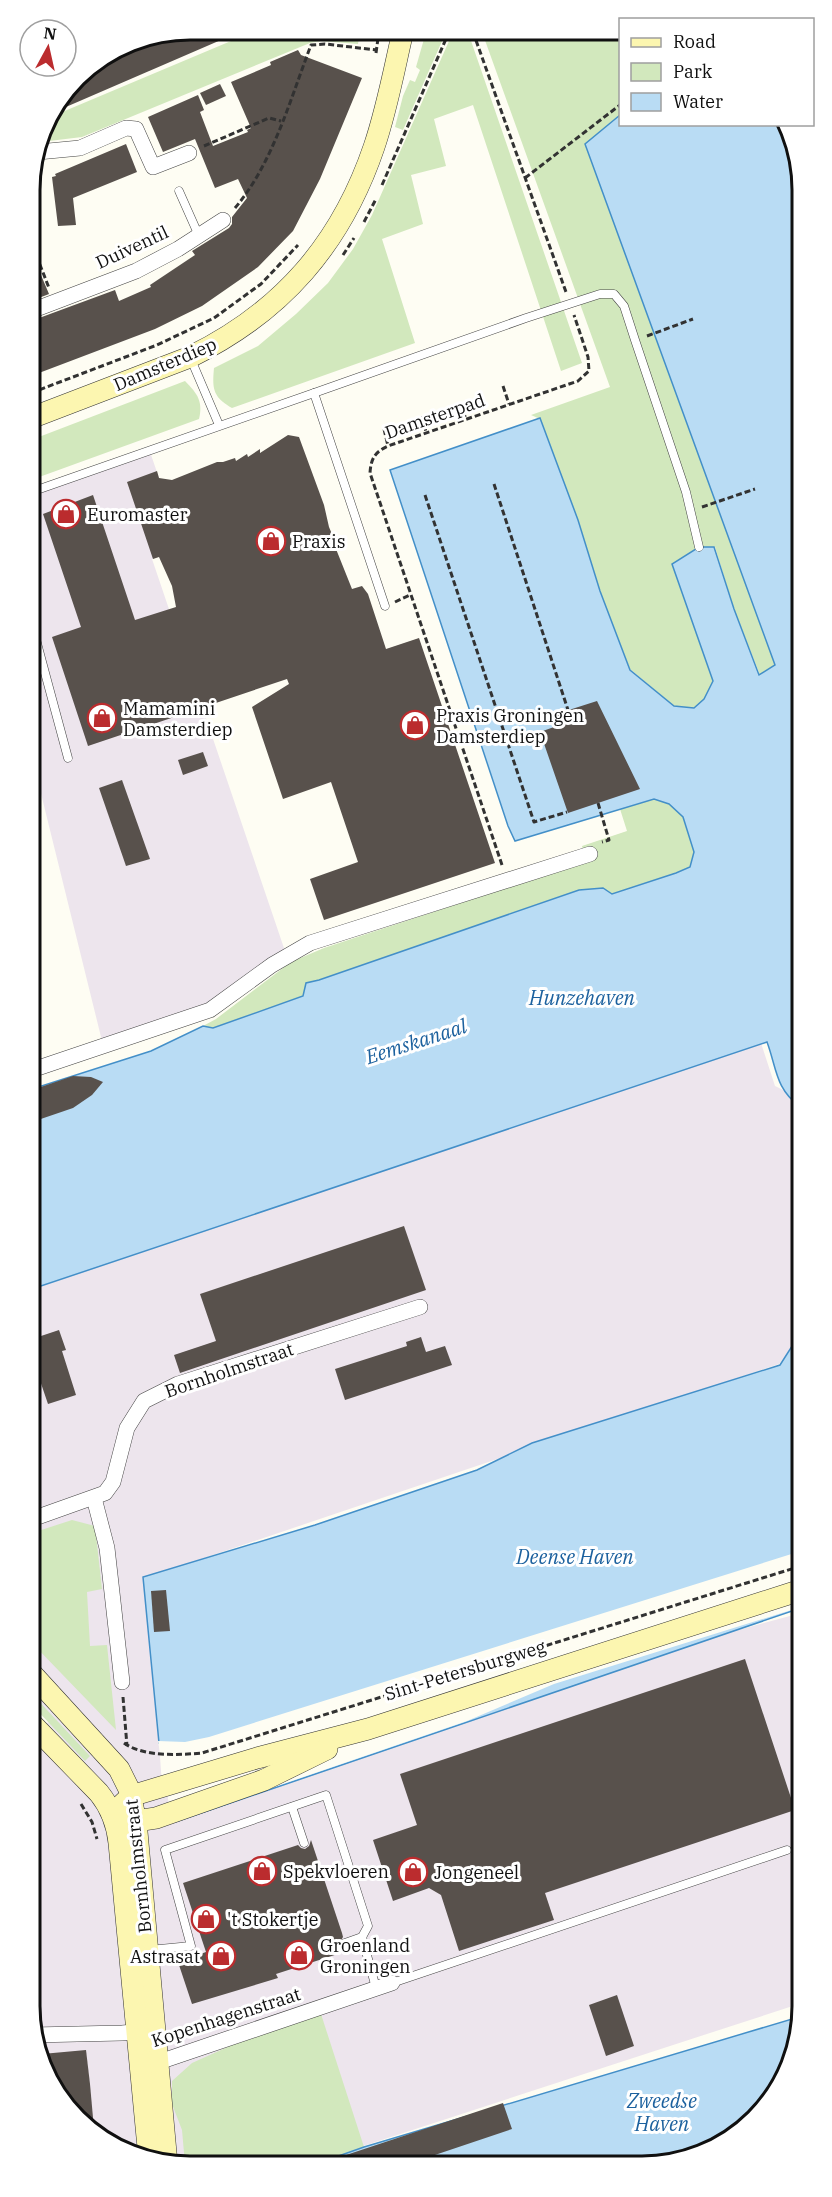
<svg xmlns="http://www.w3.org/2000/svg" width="832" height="2197" font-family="'IBM Plex Serif',serif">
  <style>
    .industrial { fill: #ede5ed }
    .green { fill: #d2e8bd }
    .water { fill: #b9dcf4; stroke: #438fc8; stroke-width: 1.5 }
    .pier { fill: #fefdf3 }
    .building { fill: #58514c }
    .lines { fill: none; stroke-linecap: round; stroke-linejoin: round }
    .lane-casing { stroke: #434343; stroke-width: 9 }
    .street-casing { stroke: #434343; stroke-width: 16 }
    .secondary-casing { stroke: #323232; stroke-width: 22 }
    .path { stroke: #323232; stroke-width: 3; stroke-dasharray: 6 3; stroke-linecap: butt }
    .lane { stroke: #fff; stroke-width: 8 }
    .street { stroke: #fff; stroke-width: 15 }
    .secondary { stroke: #fcf6b0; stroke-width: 21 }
    .labels { text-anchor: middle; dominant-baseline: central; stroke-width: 6; stroke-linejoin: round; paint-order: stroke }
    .street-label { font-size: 18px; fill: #101010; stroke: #fff }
    .poi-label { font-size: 18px; fill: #101010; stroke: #fff; text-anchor: start }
    .water-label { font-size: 20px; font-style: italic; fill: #1c619e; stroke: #fff }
    .rim { fill: none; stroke: #101010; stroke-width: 3 }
  </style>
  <rect width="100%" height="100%" fill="#fefdf3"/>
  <g class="industrial">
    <polygon points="150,452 183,547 152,559 286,954 196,1016 103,1045 31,753 31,493"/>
    <polygon points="761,1043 775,1086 800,1098 801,1336 779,1364 148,1577 162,1786 801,1613 802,2003 308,2164 160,2164 77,2120 33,2038 33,1729 54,1720 33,1698 32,1286"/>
  </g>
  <g class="green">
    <polygon points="250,30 360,31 358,44 321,41 310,43 82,137 41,142 48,118 250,33"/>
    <polygon points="426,32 446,32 403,130 395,127 403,96 410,80 415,82 420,70 416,67"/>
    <path d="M453,32H468L582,363L561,371L473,105L434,119L446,166L411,175L423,224L382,239L415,343L232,408C213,397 212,389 214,368L258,346L296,314L328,283L353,249L372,215Z"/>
    <polygon points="482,32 620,33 620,115 586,144 775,665 760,675 734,609 715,547 672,564 713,681 704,699 694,708 674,706 630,669 600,591 578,520 540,419 531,415 610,387"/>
    <path d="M185,381C198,394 203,402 199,419L31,480V440Z"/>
    <polygon points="654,799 669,804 683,817 694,852 690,867 676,873 611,894 603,888 579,890 319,980 307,983 303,996 213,1028 203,1026 216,1019 291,962 324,948 585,862 582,846 627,831 620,809"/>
    <polygon points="72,1520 95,1526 102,1589 87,1592 90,1646 107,1645 116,1730 33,1644 32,1533"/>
    <polygon points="33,1695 90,1756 85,1761 33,1706"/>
    <polygon points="321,2014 364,2147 316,2164 185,2164 182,2130 172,2104 172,2081 192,2063 241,2041"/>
  </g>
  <g class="water">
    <path d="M620,115V124L780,125L799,159L800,1107C775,1088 777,1069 767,1042L32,1289V1089L151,1051L203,1026L213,1028L303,996L306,983L319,980L579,890L603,888L612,894L676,873L690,867L694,852L683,817L669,804L654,799L515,841L508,826L390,470L540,418L578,520L600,591L630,670L674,706L694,708L704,699L713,681L672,564L699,547H714L734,609L759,675L775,665L585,144Z"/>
    <polygon points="801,1332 801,1608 175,1822 161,1743 159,1743 143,1577 315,1525 477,1470 532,1443 780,1365"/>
    <polygon points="802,2016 790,2067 762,2112 722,2145 673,2164 316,2164 364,2147"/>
  </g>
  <polygon class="pier" points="801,1551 801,1607 554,1684 467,1721 172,1822 158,1741 185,1742 209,1737"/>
  <g class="building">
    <polygon points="191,30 244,30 52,113 84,70 90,67 164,35"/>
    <polygon points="298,50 301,55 362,78 320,179 293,231 258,267 202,306 155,329 31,376 31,321 115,290 119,301 151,287 150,285 195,255 192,251 229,228 232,224 232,217 247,198 238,179 215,188 195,139 163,152 148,117 198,95 204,110 200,112 213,146 248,132 247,130 251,128 231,82 271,65 270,62"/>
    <polygon points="220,84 226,96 206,105 200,93"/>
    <polygon points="126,144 137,172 73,198 76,225 58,226 52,177 56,176 55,174"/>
    <polygon points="30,249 49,294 31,301 31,294"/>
    <polygon points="288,435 299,437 324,505 329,527 334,539 329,542 336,549 352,589 362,586 368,594 386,649 419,638 495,863 324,920 310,879 358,862 331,782 283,799 252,707 289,684 287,679 88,746 52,637 81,627 43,514 93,495 135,620 176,607 172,586 159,557 153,559 127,482 157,471 159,478 172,480 217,462 223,462 235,458 236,461 247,454 248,457 260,449 260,453"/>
    <polygon points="597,701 640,789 568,813 540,732 554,727 550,716"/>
    <polygon points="203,752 208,766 183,775 178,760"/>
    <polygon points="122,780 150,859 126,866 99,788"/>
    <polygon points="73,1076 91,1077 103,1082 92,1095 73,1108 32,1122 32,1090"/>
    <polygon points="404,1226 426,1290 180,1373 174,1355 216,1341 200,1294"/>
    <polygon points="59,1330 66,1350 62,1351 76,1395 48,1404 32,1357 32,1339"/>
    <polygon points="421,1337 426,1352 445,1346 452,1365 345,1400 335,1369 407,1346 406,1342"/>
    <polygon points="166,1590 170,1631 154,1632 151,1591"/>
    <polygon points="745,1659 795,1810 545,1893 554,1920 459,1951 441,1895 429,1888 393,1901 373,1840 417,1825 400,1774"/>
    <polygon points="311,1840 342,1933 343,1937 339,1944 347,1951 276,1974 278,1978 192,2004 178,1962 206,1952 183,1883 298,1845 301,1848 305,1849 309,1846"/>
    <polygon points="617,1995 634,2046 606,2056 589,2005"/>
    <polygon points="86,2050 90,2084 94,2129 77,2120 42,2054"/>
    <polygon points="503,2103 512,2129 420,2160 422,2164 328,2164 328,2161"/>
  </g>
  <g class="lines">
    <g class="lane-casing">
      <g id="lane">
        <polyline points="179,191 199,236"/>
        <polyline points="190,357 219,425"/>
        <polyline points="314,393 526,318 600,294 614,294 624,306 635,340 686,492 699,547"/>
        <polyline points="31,492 314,393 385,606"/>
        <polyline points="31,621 68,758"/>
        <polyline points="292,1807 304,1843"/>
        <polyline points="362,1937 376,1988"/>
        <polyline points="149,1950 191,1946 165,1850 326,1795 368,1926 362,1937 345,1943"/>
        <polyline points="392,1983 787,1850"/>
      </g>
    </g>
    <g class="street-casing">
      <g id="street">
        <polyline points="38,152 80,148 126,128 136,129 153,167 189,153"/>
        <polyline points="31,311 136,271 178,249 223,220"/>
        <polyline points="32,1070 210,1010 272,965 310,943 590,854"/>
        <polyline points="94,1498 107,1548 122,1682"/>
        <polyline points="32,1519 105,1493 113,1482 127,1428 144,1401 178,1384 420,1307"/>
        <polyline points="33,2035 122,2033 147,2031"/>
        <polyline points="149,2062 165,2060 392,1983"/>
      </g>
    </g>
    <g class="secondary-casing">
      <g id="secondary">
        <path d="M31,418L190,357C282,312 341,244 374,147C387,109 394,70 403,31"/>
        <polyline points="33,1675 119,1769 129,1789 136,1821 167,2164"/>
        <path d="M33,1725L99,1793C111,1808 117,1824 119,1843L149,2158"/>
        <polyline points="112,1814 131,1796 257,1758 368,1729 801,1590"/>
        <polyline points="124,1817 136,1821 156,1818 264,1780 327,1749"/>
      </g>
    </g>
    <g class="path">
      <polyline points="473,32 566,292"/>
      <polyline points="376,53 379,31"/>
      <polyline points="204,146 269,118 281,121"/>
      <polyline points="525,178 620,105"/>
      <polyline points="382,185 449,32"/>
      <path d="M235,208C273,163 290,100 311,45L325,44L377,50"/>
      <polyline points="364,222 376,199"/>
      <polyline points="30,239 49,288"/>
      <polyline points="343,255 354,238"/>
      <polyline points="647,336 693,319"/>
      <polyline points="503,386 509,404"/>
      <polyline points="31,393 157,345 214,318 261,284 298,245"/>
      <polyline points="460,403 466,419"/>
      <polyline points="422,416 426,432"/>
      <polyline points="384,429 388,446"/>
      <polyline points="494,484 568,710"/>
      <polyline points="425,495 534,822 567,812"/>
      <polyline points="702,507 755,489"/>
      <polyline points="395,602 410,595"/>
      <polyline points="598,803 609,840 602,842"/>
      <path d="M502,865L370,473C371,458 375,452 388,446L578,381L589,371L588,357L574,315"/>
      <polyline points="123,1697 127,1746"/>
      <path d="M124,1743C143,1757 179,1755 202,1753L801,1566"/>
      <polyline points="81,1804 92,1822 97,1839"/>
    </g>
    <use href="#lane" class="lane"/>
    <use href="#street" class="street"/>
    <use href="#secondary" class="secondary"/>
  </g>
  <defs>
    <g id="shop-ring" transform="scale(1.5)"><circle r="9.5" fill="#fff" stroke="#bb2c2e" stroke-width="1.5"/><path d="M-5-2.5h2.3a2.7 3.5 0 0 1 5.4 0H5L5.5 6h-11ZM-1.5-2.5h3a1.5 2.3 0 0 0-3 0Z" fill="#bb2c2e"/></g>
  </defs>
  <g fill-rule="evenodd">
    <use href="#shop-ring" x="66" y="514"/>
    <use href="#shop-ring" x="271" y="541"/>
    <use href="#shop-ring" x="102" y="718"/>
    <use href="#shop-ring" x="415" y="725"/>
    <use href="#shop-ring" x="262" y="1871"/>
    <use href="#shop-ring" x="413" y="1872"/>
    <use href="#shop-ring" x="206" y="1919"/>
    <use href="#shop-ring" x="299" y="1955"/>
    <use href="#shop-ring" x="221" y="1956"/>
  </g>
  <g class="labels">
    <g class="street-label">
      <text transform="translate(132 247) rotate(-25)">Duiventil</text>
      <text transform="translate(165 364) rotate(-23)">Damsterdiep</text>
      <text transform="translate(435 416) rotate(-19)">Damsterpad</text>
      <text transform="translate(229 1370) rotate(-19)">Bornholmstraat</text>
      <text transform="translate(465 1670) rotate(-17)">Sint-Petersburgweg</text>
      <text transform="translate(138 1866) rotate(-96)">Bornholmstraat</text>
      <text transform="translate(226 2017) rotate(-18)">Kopenhagenstraat</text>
    </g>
    <g class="poi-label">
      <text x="87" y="514">Euromaster</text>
      <text x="292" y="541">Praxis</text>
      <text x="123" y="708">Mamamini<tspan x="123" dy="21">Damsterdiep</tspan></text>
      <text x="436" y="715">Praxis Groningen<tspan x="436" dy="21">Damsterdiep</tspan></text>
      <text x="283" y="1871">Spekvloeren</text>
      <text x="434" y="1872">Jongeneel</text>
      <text x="227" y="1919">'t Stokertje</text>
      <text x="320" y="1945">Groenland<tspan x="320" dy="21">Groningen</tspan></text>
      <text x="200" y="1956" text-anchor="end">Astrasat</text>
    </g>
    <g class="water-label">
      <text x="582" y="997">Hunzehaven</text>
      <text transform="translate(416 1041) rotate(-18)">Eemskanaal</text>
      <text x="575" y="1556">Deense Haven</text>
      <text x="662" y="2100">Zweedse<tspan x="662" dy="23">Haven</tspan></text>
    </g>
  </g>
  <path d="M0 0H832V2197H0ZM190 40H642A150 150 0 0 1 792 190V2006A150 150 0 0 1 642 2156H190A150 150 0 0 1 40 2006V190A150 150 0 0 1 190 40Z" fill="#fff" fill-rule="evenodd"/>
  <path class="rim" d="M190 40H642A150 150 0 0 1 792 190V2006A150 150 0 0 1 642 2156H190A150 150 0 0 1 40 2006V190A150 150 0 0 1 190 40Z"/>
  <rect x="619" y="18" width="195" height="108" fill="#ffffff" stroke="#9f9f9f" stroke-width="1.5"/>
  <rect x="631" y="38" width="30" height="9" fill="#fcf6b0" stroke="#9f9f9f" stroke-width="1.5"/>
  <text x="673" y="48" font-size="18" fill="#101010">Road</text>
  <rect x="631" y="63" width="30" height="18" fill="#d2e8bd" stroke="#9f9f9f" stroke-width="1.5"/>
  <text x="673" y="78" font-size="18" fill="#101010">Park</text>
  <rect x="631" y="93" width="30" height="18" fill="#b9dcf4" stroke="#9f9f9f" stroke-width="1.5"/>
  <text x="673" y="108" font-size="18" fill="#101010">Water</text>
  <g transform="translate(48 48) rotate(8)"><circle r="28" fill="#ffffff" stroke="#9f9f9f" stroke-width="1.5"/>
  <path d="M0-4.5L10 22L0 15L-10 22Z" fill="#bb2c2e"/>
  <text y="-9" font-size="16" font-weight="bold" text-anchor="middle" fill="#101010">N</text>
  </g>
</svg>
